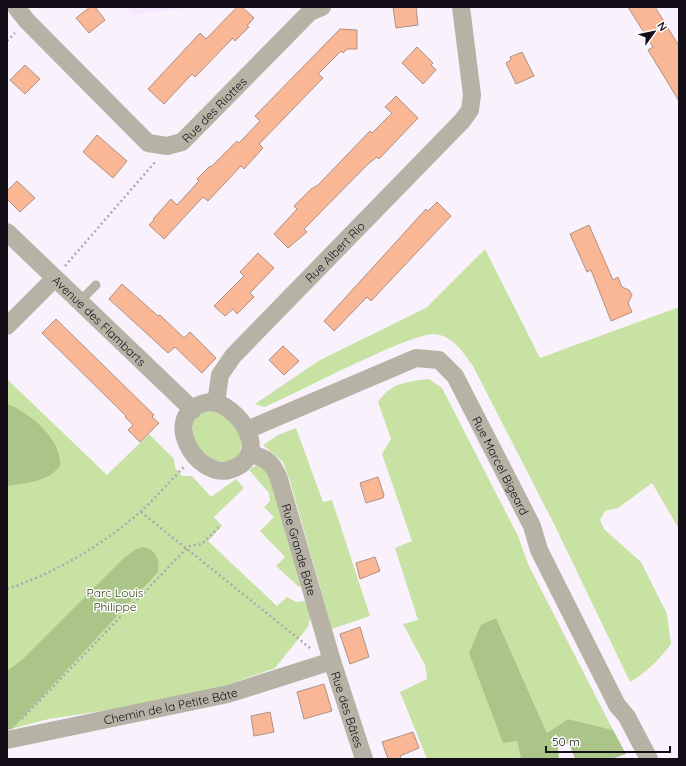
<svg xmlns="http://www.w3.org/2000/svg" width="686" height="766" font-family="Quicksand,sans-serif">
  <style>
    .built { fill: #f5e8fd }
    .green { fill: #c7e2a3 }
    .forest { fill: #aac587 }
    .building { fill: #f9b795; stroke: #ae9183 }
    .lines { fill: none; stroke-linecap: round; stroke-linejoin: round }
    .path { stroke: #aea8b2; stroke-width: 2.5; stroke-dasharray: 2 3; stroke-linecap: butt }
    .lane { stroke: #b6b3a6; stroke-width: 9 }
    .street { stroke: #b6b3a6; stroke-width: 18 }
    .labels { text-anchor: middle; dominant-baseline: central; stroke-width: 3; stroke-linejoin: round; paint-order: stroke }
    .street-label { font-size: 12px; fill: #130e17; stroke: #fff }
    .park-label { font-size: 12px; fill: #2f4013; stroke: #fff }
  </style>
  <rect width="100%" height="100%" fill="#f9f2fd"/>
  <polygon class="built" points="126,7 196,7 132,15"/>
  <g class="green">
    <path d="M485,249L540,358L679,307V529L652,483L618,508L605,511L600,520L604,529L641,562L667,614L671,644C659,660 647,672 630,682L555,526L473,366C462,351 454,337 435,334C414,331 292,395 265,407L255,404L320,360L426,308Z"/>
    <polygon points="7,379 107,475 149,434 174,459 175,468 182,476 192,476 211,497 236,479 244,488 214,517 222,526 208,541 277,606 287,597 296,602 310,600 311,616 308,627 275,668 224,686 161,702 49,719 7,730"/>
    <path d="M429,379L442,388L518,536L528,564L613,730L568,719L547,733L496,618L517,741L521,759H427L400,692L427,679L425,665L403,624L418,620L395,548L412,541L382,454L391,439L378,402C392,382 406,382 429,379Z"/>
    <polygon points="207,410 224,415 242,436 240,455 231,462 212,461 192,440 193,420"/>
    <polygon points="296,428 323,502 332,500 370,616 332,629 290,481 283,462 263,445 278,435"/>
    <polygon points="260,463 267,466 306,585 299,587 276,566 285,557 260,531 274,517 264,507 270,501 269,493 249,470"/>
  </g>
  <g class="forest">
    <path d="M7,404C29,412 62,439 60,466C48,482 26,483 7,486Z"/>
    <path d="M143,547C156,549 160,560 158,572L12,729L7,730V671L23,659L124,558L136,549Z"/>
    <polygon points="496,618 547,733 568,719 613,730 626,754 611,759 575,759 569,743 558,747 559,759 521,759 517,741 503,743 469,653 481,625"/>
  </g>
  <g class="building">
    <polygon points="90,7 95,7 105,20 89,33 76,18"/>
    <polygon points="237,7 242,7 254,18 247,26 249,27 235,41 233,38 195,77 192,74 164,104 148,89 200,33 206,39"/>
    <polygon points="393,7 416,7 418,25 396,28"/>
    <polygon points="628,7 655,7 679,46 679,101 648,50 653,47"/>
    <polygon points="340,29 357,30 357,49 347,49 343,53 341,51 318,74 323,78 259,144 263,148 244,169 241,166 208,201 203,197 164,239 149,225 154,220 153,219 171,199 177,205 199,181 197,179 210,166 211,167 237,141 239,143 260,121 255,116"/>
    <polygon points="417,47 433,63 431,65 436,70 423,84 402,63"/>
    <polygon points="522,52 534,76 516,84 506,63 511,60 510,57"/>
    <polygon points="25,65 40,79 25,94 10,80"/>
    <polygon points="396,96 418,118 379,159 377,157 368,164 304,229 307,232 288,248 274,234 297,209 294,206 311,189 318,185 370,131 372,133 392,113 385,107"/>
    <polygon points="97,135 127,161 113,178 83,152"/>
    <polygon points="17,181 35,198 20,212 7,199 7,191"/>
    <polygon points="437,202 451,216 371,301 367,297 334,331 324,321 426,209 428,211"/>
    <polygon points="589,225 613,280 618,277 622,287 629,290 632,295 628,303 632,312 611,321 591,270 587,272 570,234"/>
    <polygon points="258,253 274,268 250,293 254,297 237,314 233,309 225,316 214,306 244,276 240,272"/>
    <polygon points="122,284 158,316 160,315 184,338 190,332 216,358 202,373 175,347 168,353 109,299"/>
    <polygon points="56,319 154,415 152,417 159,423 140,442 128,430 133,425 125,417 126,416 42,333"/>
    <polygon points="283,346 299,361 284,375 269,360"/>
    <polygon points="378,477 384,495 383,498 366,503 360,483"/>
    <polygon points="375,557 380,571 360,579 356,563"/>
    <polygon points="360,627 369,657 350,664 340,634"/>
    <polygon points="324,684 332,711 304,719 297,692"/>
    <polygon points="270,712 274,732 254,736 251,716"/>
    <polygon points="413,732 419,748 400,756 401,759 388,759 382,742"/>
  </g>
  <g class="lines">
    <g class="path">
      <polyline points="7,41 15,33"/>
      <polyline points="65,266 156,161"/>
      <polyline points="141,512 310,648"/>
      <path d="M7,589C55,573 101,546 139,513C155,499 169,482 184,467"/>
      <polyline points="22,719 186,549 190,546 202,544 221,525"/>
    </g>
    <polyline class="lane" points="80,301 96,285"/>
    <g class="street">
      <path id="s1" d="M16,7L27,21L148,143L167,146L182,142L310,12L322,7"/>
      <path id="s2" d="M7,232L193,410"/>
      <polyline points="7,326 55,278"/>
      <path d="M209,402C238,402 275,457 229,470C195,479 157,411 209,402Z"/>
      <path id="s3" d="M216,403L220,375L233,356L462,121L470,110L472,95L461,7"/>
      <path id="s4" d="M247,430L416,358L439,360L455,376L532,526L539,550L617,705L627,717L649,759"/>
      <path id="s5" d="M249,454C266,457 273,463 279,479L332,661L364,759"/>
      <path id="s6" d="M7,740L228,694L332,661"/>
    </g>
  </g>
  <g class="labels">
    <g class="street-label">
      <text stroke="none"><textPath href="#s1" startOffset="270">Rue des Riottes</textPath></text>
      <text stroke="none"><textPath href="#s3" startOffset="197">Rue Albert Rio</textPath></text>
      <text stroke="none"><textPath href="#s2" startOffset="128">Avenue des Flambarts</textPath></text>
      <text stroke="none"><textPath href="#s4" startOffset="330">Rue Marcel Bigeard</textPath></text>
      <text stroke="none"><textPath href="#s5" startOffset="115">Rue Grande Bâte</textPath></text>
      <text stroke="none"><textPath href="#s6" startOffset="167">Chemin de la Petite Bâte</textPath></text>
      <text stroke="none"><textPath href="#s5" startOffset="282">Rue des Bâtes</textPath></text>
    </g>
    <g class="park-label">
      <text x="115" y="592">Parc Louis<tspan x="115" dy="14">Philippe</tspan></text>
    </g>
  </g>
  <rect width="686" height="766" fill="none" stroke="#130e17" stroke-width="16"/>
  <g transform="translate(654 32) rotate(57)" stroke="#ffffff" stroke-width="3" paint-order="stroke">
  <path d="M0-3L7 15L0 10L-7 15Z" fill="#130e17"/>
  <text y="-6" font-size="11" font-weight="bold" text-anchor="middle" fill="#130e17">N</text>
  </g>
  <path d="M546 746v6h124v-6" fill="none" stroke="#130e17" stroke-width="2"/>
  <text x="552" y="746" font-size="12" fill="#130e17" stroke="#ffffff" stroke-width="3" paint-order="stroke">50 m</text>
</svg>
